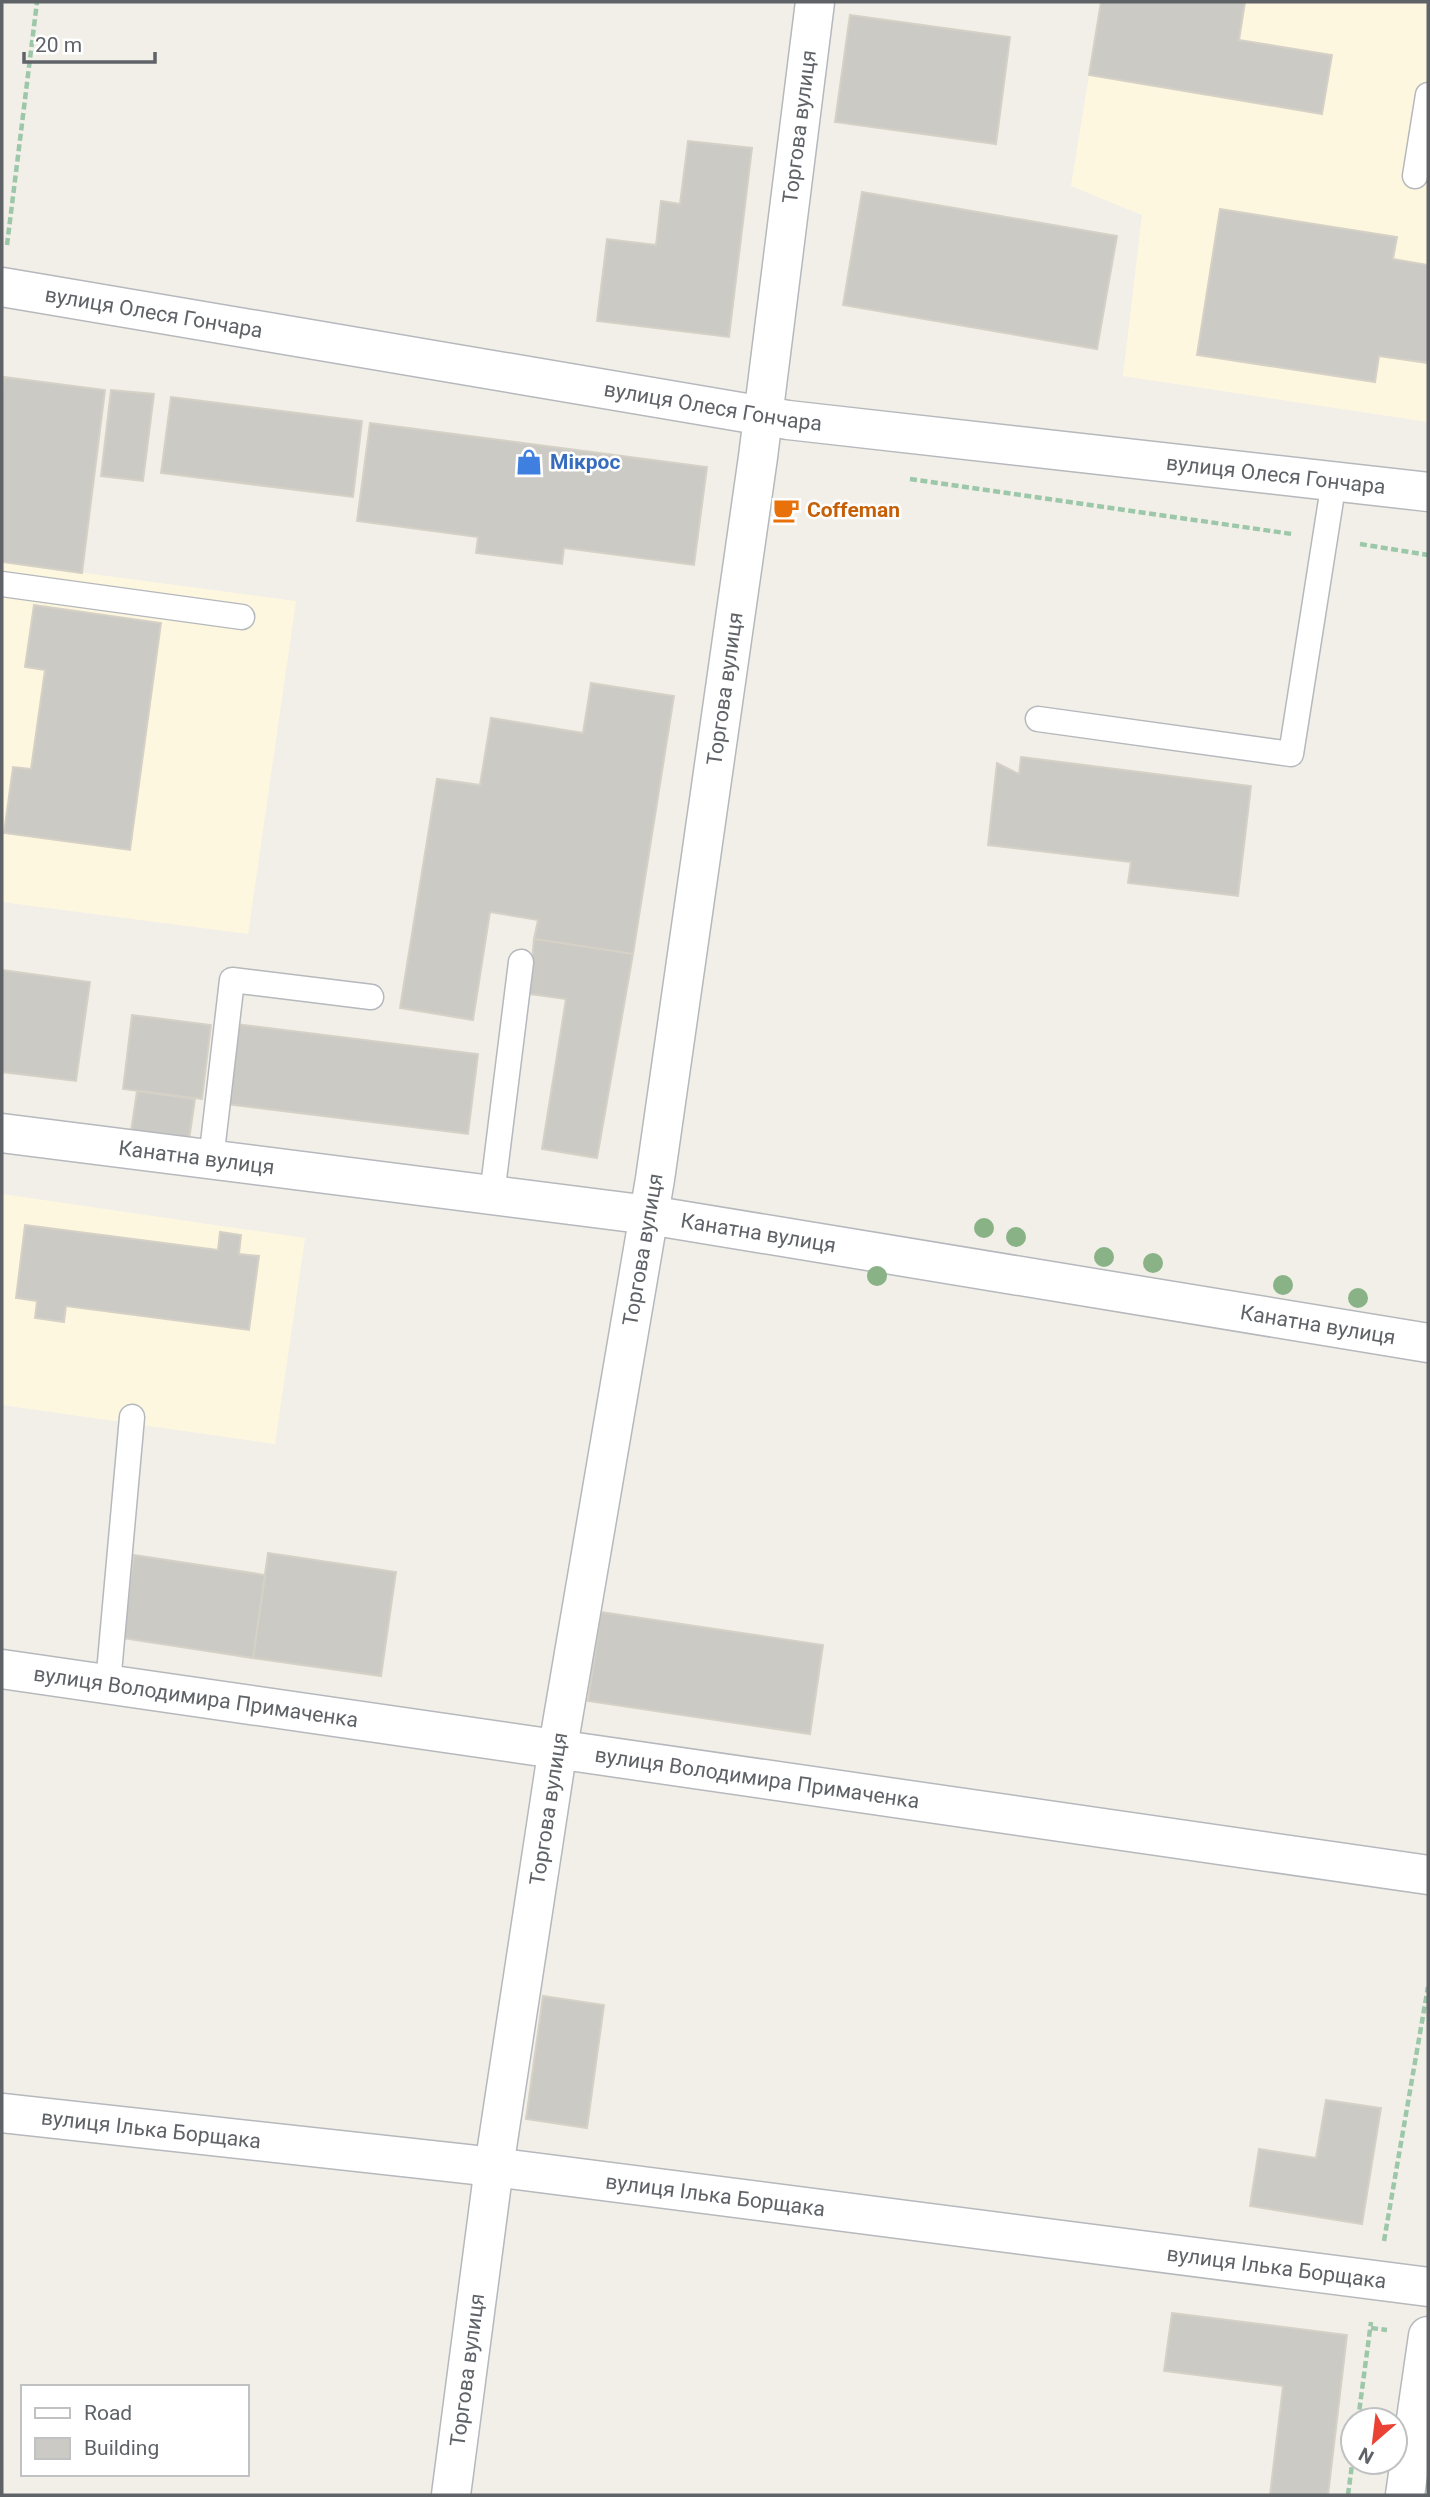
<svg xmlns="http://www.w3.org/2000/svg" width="1430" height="2497" font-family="Roboto,sans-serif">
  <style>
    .commercial { fill: #fef7e0 }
    .building { fill: #cccac5; stroke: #d6d1c6; stroke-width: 2 }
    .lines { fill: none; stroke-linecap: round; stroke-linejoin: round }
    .service-casing { stroke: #b5b8bc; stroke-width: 27 }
    .minor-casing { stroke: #b5b8bc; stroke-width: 41 }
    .tertiary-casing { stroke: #b5b8bc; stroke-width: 41 }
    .path { stroke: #9cc7a9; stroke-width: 4.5; stroke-dasharray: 7 3.5; stroke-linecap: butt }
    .service { stroke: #fff; stroke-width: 24 }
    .minor { stroke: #fff; stroke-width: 38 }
    .tertiary { stroke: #fff; stroke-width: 38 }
    .tree { fill: #89b387 }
    .labels { text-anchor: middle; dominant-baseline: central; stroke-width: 5; stroke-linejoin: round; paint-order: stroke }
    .street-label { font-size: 21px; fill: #5f6368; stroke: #fff }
    .shop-label { font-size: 21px; font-weight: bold; fill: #366cbe; stroke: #fff; text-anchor: start }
    .food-label { font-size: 21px; font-weight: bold; fill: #c56008; stroke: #fff; text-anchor: start }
  </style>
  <rect width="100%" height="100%" fill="#f1efe8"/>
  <g class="commercial">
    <polygon points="1101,2 1428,2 1428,422 1123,376 1142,215 1071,186"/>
    <polygon points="2,562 296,601 248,934 2,902"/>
    <polygon points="2,1194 305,1238 275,1444 2,1405"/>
  </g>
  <g class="building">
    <polygon points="1101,2 1245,2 1239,40 1332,55 1322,114 1089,75"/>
    <polygon points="850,15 1010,37 996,144 835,122"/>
    <polygon points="688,141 752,148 729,337 597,321 607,239 656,245 661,201 680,204"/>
    <polygon points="862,192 1117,236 1097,349 843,305"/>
    <polygon points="1220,209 1397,237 1393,259 1428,265 1428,363 1379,356 1375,382 1197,355"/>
    <polygon points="4,377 105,390 82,573 2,562 2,398"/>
    <polygon points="111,390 154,394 143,481 101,476"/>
    <polygon points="171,397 362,421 353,497 161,473"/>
    <polygon points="370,423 707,467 694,565 564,548 562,564 476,553 478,537 357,521"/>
    <polygon points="34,605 161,623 130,850 4,833 13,767 31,769 45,670 25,667"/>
    <polygon points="591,683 674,696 633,954 534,939 538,920 490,912 473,1020 400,1008 437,779 480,785 491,718 583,733"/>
    <polygon points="1021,757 1251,786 1238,896 1128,883 1131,862 988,845 997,763 1019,774"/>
    <polygon points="534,939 633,954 597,1158 542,1149 566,999 529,994"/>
    <polygon points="2,970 90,982 76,1081 2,1072"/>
    <polygon points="132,1015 211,1025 202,1099 123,1089"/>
    <polygon points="235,1024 478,1054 468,1134 225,1104"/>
    <polygon points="137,1091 195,1099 189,1140 131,1132"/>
    <polygon points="25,1225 218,1250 220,1232 241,1235 239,1254 259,1256 249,1330 66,1306 64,1322 35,1318 37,1301 16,1298"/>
    <polygon points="268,1553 396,1572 381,1676 253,1658"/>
    <polygon points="134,1555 265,1575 253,1658 122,1638"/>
    <polygon points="601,1612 823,1645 810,1734 588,1701"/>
    <polygon points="543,1996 604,2005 587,2128 526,2119"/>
    <polygon points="1326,2100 1381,2108 1362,2224 1250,2206 1259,2149 1316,2158"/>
    <polygon points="1172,2313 1347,2335 1328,2495 1270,2495 1283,2386 1164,2371"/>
  </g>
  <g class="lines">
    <g class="service-casing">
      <g id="service">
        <polyline points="1415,176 1428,95"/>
        <polyline points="2,584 242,617"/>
        <polyline points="1038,719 1291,754 1334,481"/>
        <polyline points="211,1160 232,980 371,997"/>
        <polyline points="492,1195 521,962"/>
        <polyline points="108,1684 132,1417"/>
      </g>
    </g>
    <g class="minor-casing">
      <g id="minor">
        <path id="s1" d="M2,287L788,420L1428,492"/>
        <path id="s2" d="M2,1133L649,1215L1428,1343"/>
        <path id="s3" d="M2,1669L1428,1875"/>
        <path id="s4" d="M2,2113L494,2167L1428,2287"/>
        <path id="s5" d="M451,2495L494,2167L558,1747L655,1179L758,457L815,2"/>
      </g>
    </g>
    <g class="tertiary-casing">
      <polyline id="tertiary" points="1405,2495 1428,2336"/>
    </g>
    <g class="path">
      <polyline points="7,245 37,2"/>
      <polyline points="910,479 1292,534"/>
      <polyline points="1360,544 1428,555"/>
      <polyline points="1384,2241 1428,1987"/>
      <polyline points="1371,2328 1387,2330"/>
      <polyline points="1358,2420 1371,2322"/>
      <polyline points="1348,2495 1353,2457"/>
    </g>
    <use href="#service" class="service"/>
    <use href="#minor" class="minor"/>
    <use href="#tertiary" class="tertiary"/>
  </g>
  <g class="tree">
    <circle cx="984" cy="1228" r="10"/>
    <circle cx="1016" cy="1237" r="10"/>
    <circle cx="1104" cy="1257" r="10"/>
    <circle cx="1153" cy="1263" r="10"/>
    <circle cx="877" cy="1276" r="10"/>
    <circle cx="1283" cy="1285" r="10"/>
    <circle cx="1358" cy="1298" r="10"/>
  </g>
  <defs>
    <g id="shop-bare" transform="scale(2.1)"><path d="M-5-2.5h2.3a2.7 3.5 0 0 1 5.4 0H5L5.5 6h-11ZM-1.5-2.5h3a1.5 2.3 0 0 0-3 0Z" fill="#3f7fe0" stroke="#fff" stroke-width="2.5" paint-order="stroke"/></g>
    <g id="cafe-bare" transform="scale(2.1)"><path d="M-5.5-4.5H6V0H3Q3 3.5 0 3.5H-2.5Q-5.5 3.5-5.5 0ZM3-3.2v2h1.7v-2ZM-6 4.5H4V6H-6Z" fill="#e8710a" stroke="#fff" stroke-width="2.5" paint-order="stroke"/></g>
  </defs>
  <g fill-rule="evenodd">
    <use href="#shop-bare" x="529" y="462"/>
    <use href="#cafe-bare" x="786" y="510"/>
  </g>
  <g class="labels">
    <g class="street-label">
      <text stroke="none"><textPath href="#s5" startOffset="2394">Торгова вулиця</textPath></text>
      <text stroke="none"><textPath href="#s1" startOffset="154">вулиця Олеся Гончара</textPath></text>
      <text stroke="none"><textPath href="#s1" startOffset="721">вулиця Олеся Гончара</textPath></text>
      <text stroke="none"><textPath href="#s1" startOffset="1288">вулиця Олеся Гончара</textPath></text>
      <text stroke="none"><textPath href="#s5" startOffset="1827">Торгова вулиця</textPath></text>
      <text stroke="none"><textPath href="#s2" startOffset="196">Канатна вулиця</textPath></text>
      <text stroke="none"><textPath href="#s2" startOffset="763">Канатна вулиця</textPath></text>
      <text stroke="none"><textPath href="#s5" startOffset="1260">Торгова вулиця</textPath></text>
      <text stroke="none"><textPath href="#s2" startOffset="1330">Канатна вулиця</textPath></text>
      <text stroke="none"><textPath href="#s3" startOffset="196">вулиця Володимира Примаченка</textPath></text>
      <text stroke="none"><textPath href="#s3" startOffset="763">вулиця Володимира Примаченка</textPath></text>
      <text stroke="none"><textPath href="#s5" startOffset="693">Торгова вулиця</textPath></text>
      <text stroke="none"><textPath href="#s4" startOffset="150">вулиця Ілька Борщака</textPath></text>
      <text stroke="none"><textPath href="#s4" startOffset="718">вулиця Ілька Борщака</textPath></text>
      <text stroke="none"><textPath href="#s4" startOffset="1284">вулиця Ілька Борщака</textPath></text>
      <text stroke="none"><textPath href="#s5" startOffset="126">Торгова вулиця</textPath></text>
    </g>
    <g class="shop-label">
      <text x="550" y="462">Мікрос</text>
    </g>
    <g class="food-label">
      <text x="807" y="510">Coffeman</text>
    </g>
  </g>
  <rect width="1430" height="2497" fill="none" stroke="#5f6368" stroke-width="7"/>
  <rect x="21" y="2385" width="228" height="91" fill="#ffffff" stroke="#bfc1c3" stroke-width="2"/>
  <rect x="35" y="2408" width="35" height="10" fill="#ffffff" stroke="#bfc1c3" stroke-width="2"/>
  <text x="84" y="2420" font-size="21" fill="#5f6368">Road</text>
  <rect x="35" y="2438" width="35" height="21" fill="#cccac5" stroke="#bfc1c3" stroke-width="2"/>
  <text x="84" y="2455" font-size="21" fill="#5f6368">Building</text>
  <g transform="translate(1374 2441) rotate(208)"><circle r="33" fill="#ffffff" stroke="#bfc1c3" stroke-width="2"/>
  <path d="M0-5L12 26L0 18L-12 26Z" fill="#ea4335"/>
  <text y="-10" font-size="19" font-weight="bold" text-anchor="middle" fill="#5f6368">N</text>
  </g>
  <path d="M24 52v10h131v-10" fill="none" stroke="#5f6368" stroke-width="3.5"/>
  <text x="35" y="52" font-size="21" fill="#5f6368" stroke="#ffffff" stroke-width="5" paint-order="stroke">20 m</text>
</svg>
